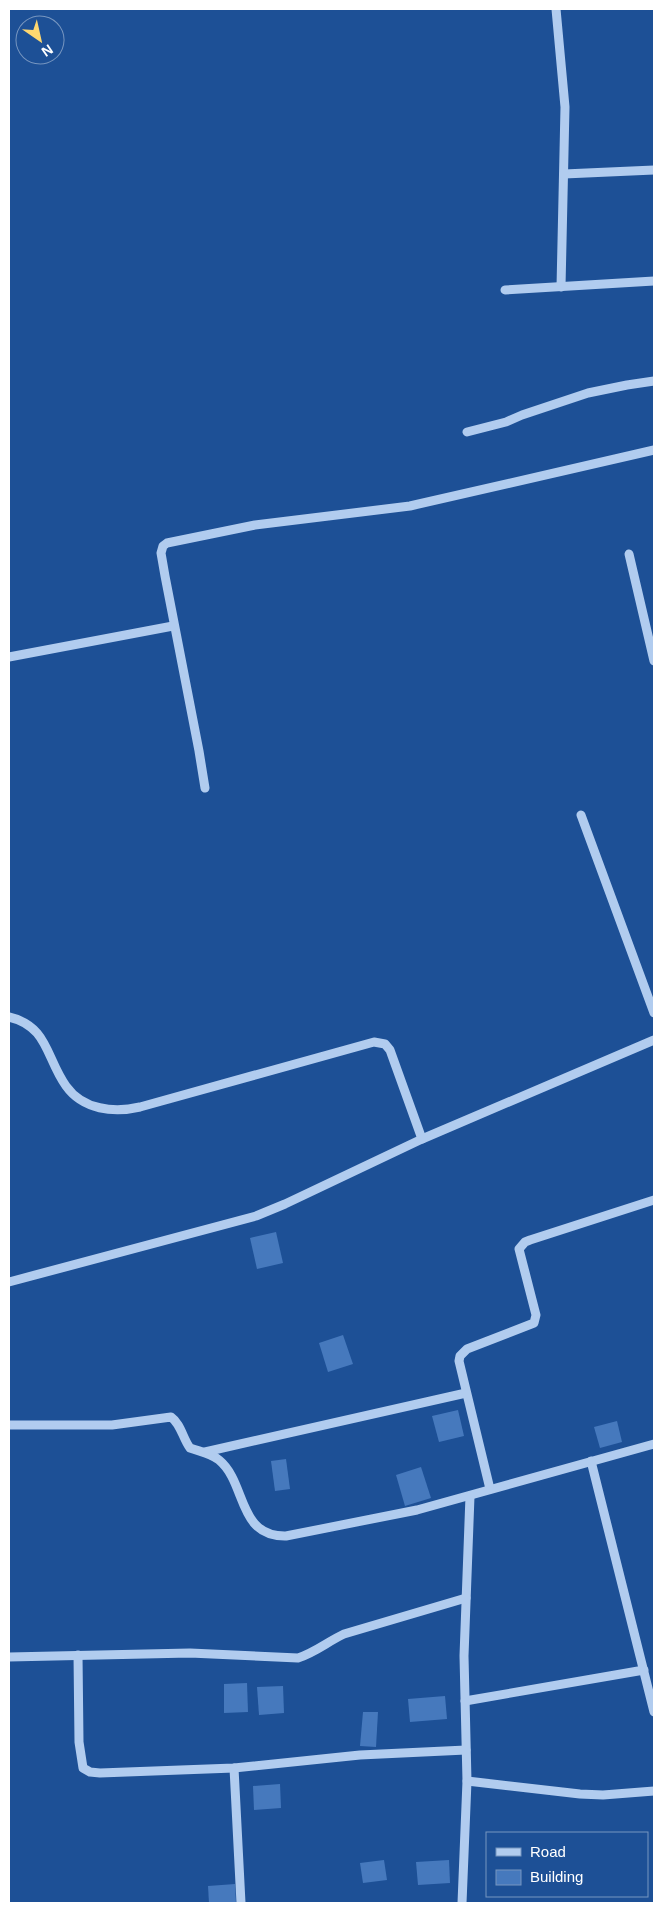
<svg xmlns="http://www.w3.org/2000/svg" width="663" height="1912" font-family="Helvetica,sans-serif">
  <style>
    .building { fill: #4679bd }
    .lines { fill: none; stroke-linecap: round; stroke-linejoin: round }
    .minor { stroke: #b1ccef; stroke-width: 9 }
  </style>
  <rect width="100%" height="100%" fill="#1d5096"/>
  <g class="building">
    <polygon points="276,1232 283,1263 257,1269 250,1238"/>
    <polygon points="343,1335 353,1364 328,1372 319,1343"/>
    <polygon points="458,1410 464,1436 439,1442 432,1416"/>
    <polygon points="617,1421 622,1442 600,1448 594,1427"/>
    <polygon points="286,1459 290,1489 275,1491 271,1461"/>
    <polygon points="421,1467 431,1498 405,1506 396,1475"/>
    <polygon points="247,1683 248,1712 224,1713 224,1684"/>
    <polygon points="283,1686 284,1713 259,1715 257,1687"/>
    <polygon points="445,1696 447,1719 410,1722 408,1699"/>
    <polygon points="363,1712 378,1712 376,1747 360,1746"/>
    <polygon points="280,1784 281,1808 254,1810 253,1786"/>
    <polygon points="384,1860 387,1880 363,1883 360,1863"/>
    <polygon points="449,1860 450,1883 418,1885 416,1862"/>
    <polygon points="235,1884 236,1903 209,1903 208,1886"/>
  </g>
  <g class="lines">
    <g class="minor">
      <polyline points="556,9 565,107 561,287"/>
      <polyline points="564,174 654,170"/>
      <polyline points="505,290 654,281"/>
      <polyline points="467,432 506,422 522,415 588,393 627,385 654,381"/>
      <polyline points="629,554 654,661"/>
      <polyline points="9,657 173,626"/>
      <polyline points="205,788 199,751 165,576 161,553 163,546 167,543 255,525 410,506 654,450"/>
      <polyline points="581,815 654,1013"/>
      <path d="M9,1017C48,1026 46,1058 66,1086C83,1110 114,1113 140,1107L374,1042L385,1044L390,1050L422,1139"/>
      <polyline points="9,1282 256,1216 285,1204 422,1139 654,1040"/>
      <path d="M9,1425H112L171,1417C181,1424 183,1439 190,1448C201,1452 210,1453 219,1460C247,1483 237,1537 286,1536L417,1510L654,1444"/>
      <polyline points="205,1452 466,1393"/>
      <polyline points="591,1461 654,1712"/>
      <polyline points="490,1489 459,1361 460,1356 467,1349 534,1323 536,1315 519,1249 525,1242 530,1240 654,1200"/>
      <polyline points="78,1655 79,1742 83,1768 90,1772 100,1773 234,1768 360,1755 466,1750"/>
      <path d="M9,1657L190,1653L298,1658C316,1652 327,1642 344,1634L466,1598"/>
      <polyline points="465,1701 644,1670"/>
      <polyline points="234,1768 241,1903"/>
      <polyline points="467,1781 580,1794 603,1795 654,1791"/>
      <polyline points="462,1903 467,1781 464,1656 470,1496"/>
    </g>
  </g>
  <rect width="663" height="1912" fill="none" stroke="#ffffff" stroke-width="20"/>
  <rect x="486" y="1832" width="162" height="65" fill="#1d5096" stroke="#7796c0"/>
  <rect x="496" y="1848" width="25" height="8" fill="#b1ccef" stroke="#7796c0"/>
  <text x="530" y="1857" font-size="15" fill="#ffffff">Road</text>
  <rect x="496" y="1870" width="25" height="15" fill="#4679bd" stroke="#7796c0"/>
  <text x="530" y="1882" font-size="15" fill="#ffffff">Building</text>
  <g transform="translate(40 40) rotate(146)"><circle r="24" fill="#1d5096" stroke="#7796c0"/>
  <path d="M0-4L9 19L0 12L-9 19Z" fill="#fed770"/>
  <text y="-8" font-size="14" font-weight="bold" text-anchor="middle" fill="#ffffff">N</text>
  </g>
</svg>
